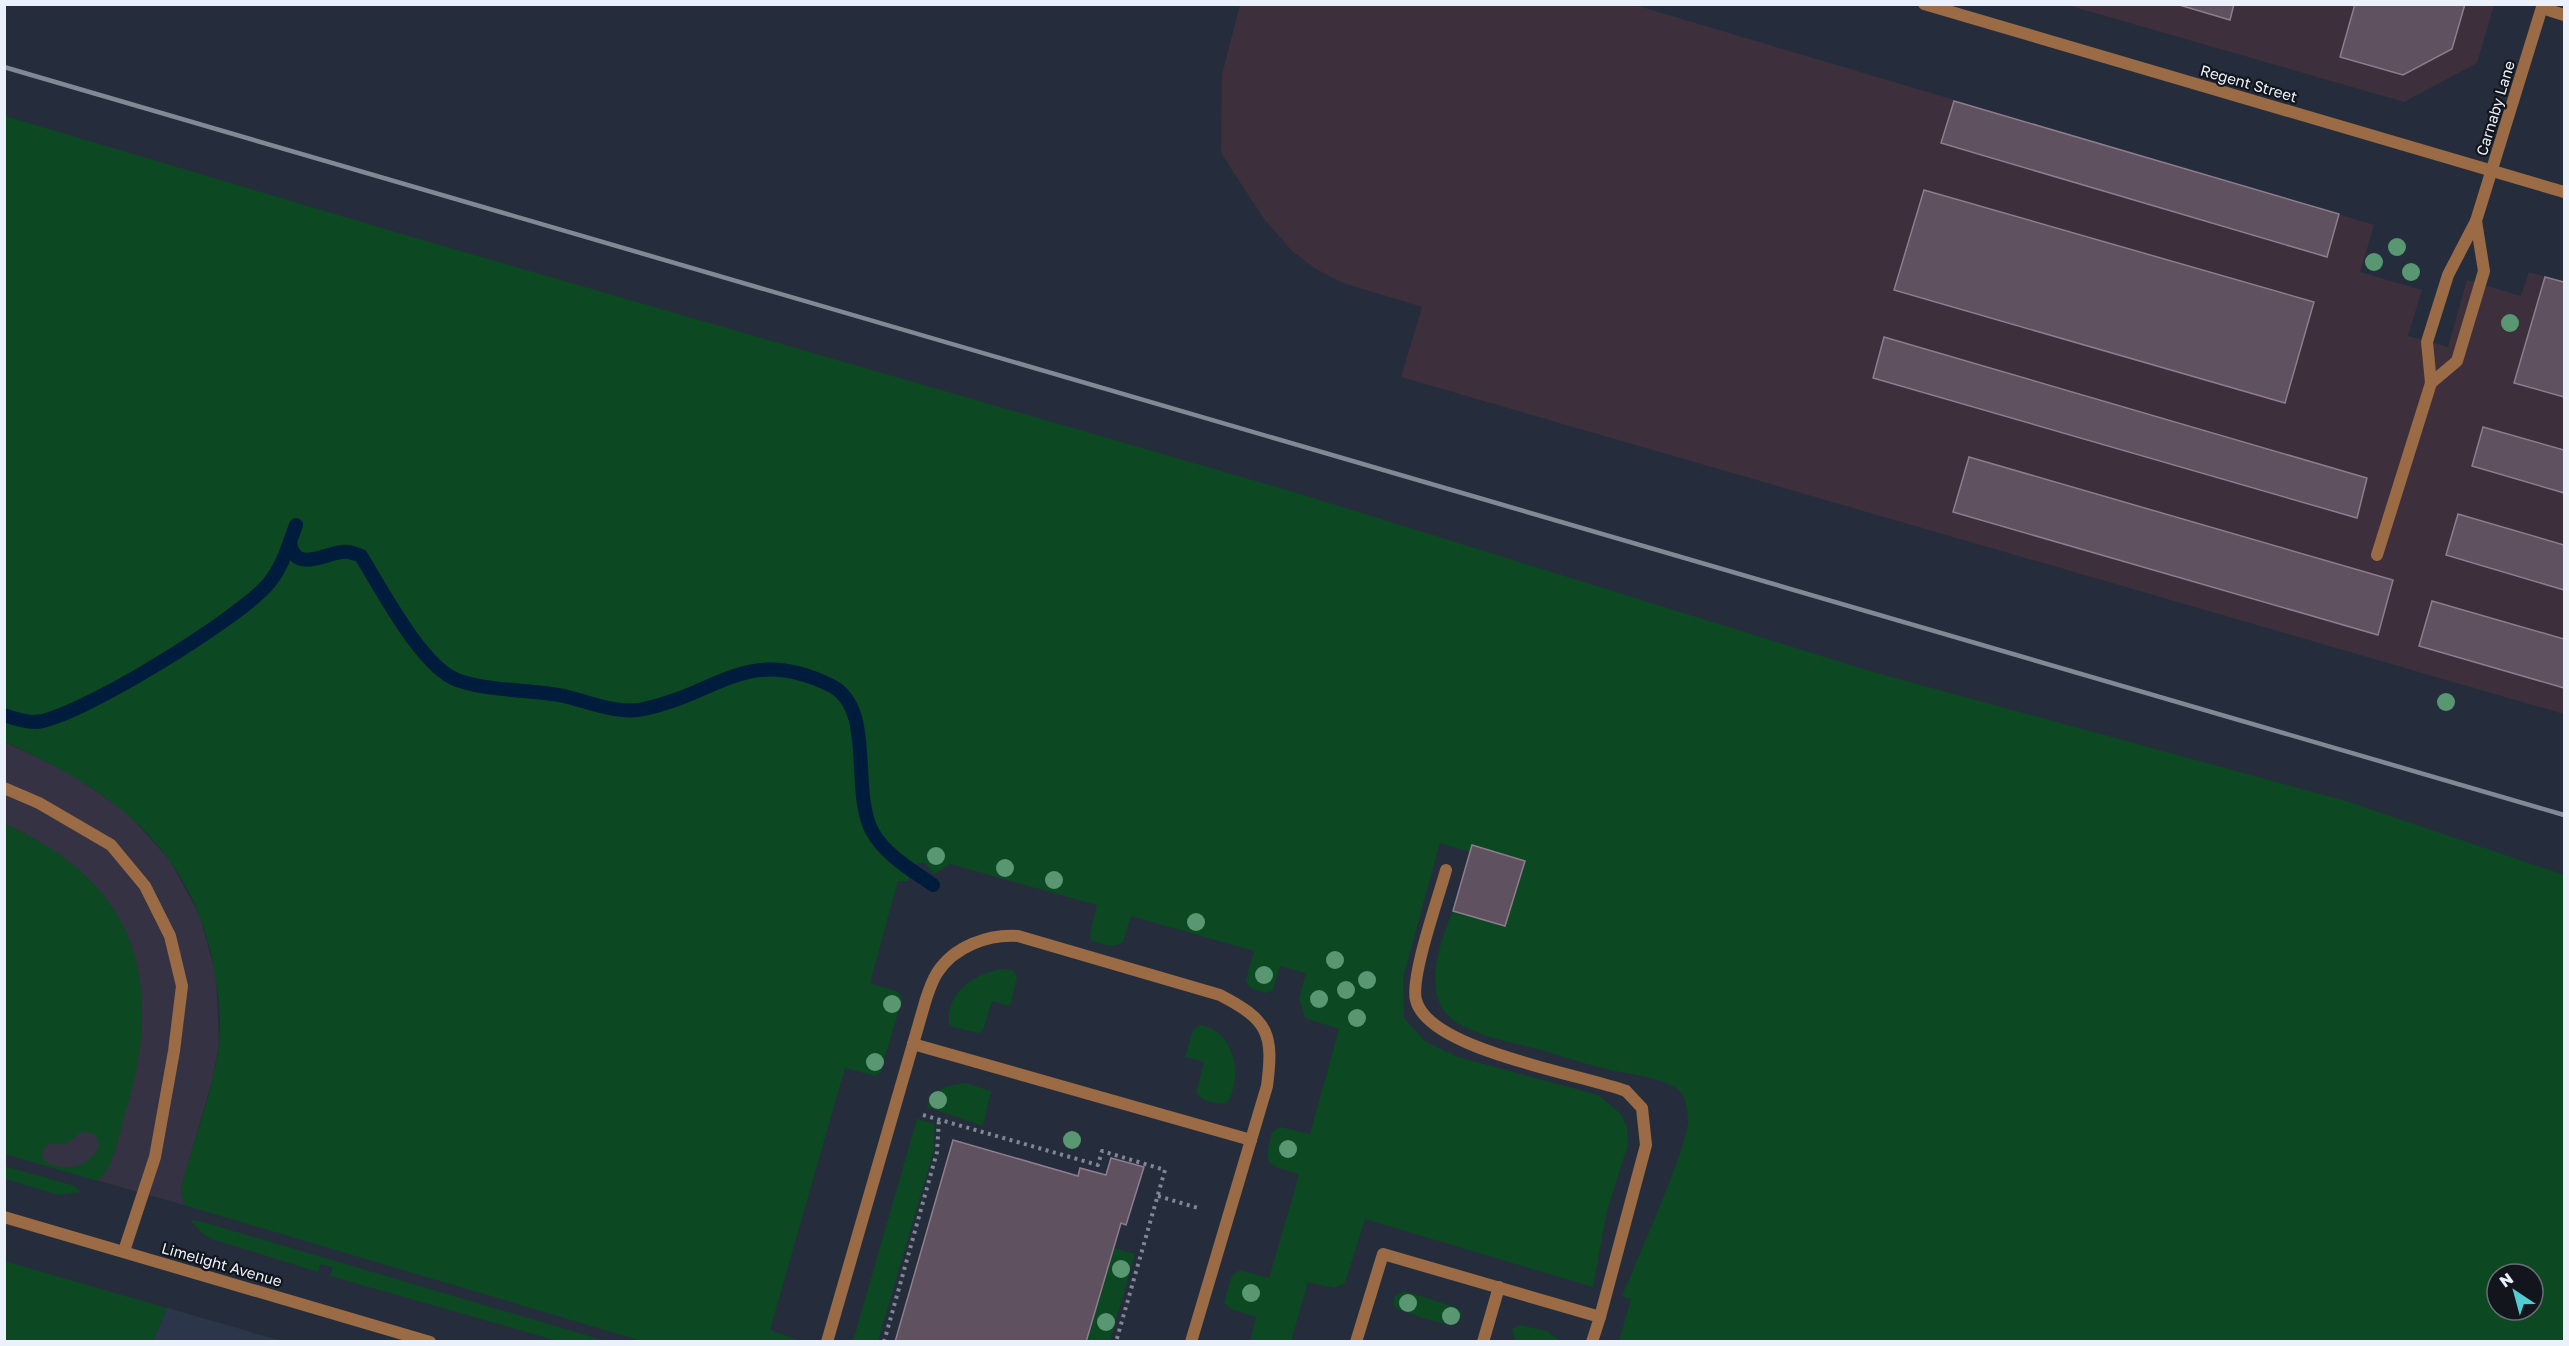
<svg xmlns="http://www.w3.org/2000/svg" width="2569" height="1346" font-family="'Golos Text',sans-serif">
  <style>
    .commercial { fill: #3d2f3c }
    .built { fill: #2c364b }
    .education { fill: #343243 }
    .green { fill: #0c4821; fill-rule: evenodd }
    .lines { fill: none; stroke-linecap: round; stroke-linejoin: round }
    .stream { stroke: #001c3d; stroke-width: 14 }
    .building { fill: #5f5160; stroke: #8d7d8d; stroke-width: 1.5 }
    .path { stroke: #808794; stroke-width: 4; stroke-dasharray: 3 4.5; stroke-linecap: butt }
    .service { stroke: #9a6b44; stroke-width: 12 }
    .tertiary { stroke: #9a6b44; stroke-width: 12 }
    .rail { stroke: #828996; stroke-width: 4.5 }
    .tree { fill: #589771 }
    .labels { text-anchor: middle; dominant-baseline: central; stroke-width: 4.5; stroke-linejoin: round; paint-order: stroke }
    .street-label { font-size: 15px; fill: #ebf1fb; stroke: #12151c }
  </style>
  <rect width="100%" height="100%" fill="#252d3c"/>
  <g class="commercial">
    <polygon points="1240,5 1635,5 2374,225 2360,272 2422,290 2408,336 2448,347 2467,280 2521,296 2529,272 2564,282 2564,714 1401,377 1422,307 1343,283 1316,269 1292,251 1264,219 1221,153 1222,74"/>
    <polygon points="2067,5 2494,5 2477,63 2404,102"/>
  </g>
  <polygon class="built" points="167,1308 282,1341 153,1341"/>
  <polygon class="education" points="4,742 67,771 127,813 169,859 199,914 216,975 219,1043 213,1077 181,1189 184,1205 5,1154"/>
  <g class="green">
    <path d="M5,116L419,239L1294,492L1873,672L2346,801L2564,875V1341H1619L1631,1299L1622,1296C1634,1266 1692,1139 1688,1117C1687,1111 1686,1099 1682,1094C1671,1077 1625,1074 1606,1069C1585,1064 1565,1057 1545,1051C1518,1043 1461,1035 1444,1011C1425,984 1441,938 1453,911L1505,926L1525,861L1472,845L1470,852L1440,843L1403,978L1404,1018L1426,1042L1458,1057L1598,1095L1621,1114L1627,1127L1628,1145L1607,1210L1593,1287L1365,1219L1345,1283L1334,1288L1308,1282L1291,1341H1250L1256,1317L1231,1309L1224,1303L1231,1277L1239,1270L1269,1278L1299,1175C1267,1163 1263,1168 1272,1132L1281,1127L1310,1134L1339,1029L1305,1018L1299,998L1306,973L1280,966L1273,990L1266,993L1250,988L1246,980L1254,951L1131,916L1123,942C1113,949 1103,944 1092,941L1090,934L1097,905L950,864L934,874L924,863H918L911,869L908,881H898L870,983L899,992L902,1000L880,1073L876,1076L845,1068L770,1330L800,1341H642L184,1205L181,1189C193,1141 213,1093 219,1044C222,1012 217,980 210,949C183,839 103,786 5,742ZM2497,1274H2533V1310H2497Z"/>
    <path d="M5,824C135,882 166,978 126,1110C120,1130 115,1168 97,1181L5,1154ZM83,1131L96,1135L99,1147C87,1168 64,1174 44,1160L42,1151L48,1144H66Z"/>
    <path d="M1002,969L1012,970L1017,976L1010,1006L992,1001L983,1030L979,1033L953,1027L949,1024C946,992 975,973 1002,969Z"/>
    <path d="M1199,1025C1235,1029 1244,1078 1227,1103C1217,1105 1202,1101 1196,1093L1204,1062L1185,1057L1193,1030Z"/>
    <path d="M966,1083L991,1091L983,1126L927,1107C930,1089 950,1085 966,1083Z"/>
    <polygon points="917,1119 935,1124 933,1153 878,1341 853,1341"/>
    <polygon points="4,1166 75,1186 80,1192 59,1195 5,1179"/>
    <polygon points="190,1220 203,1222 606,1341 558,1341 330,1276 333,1267 321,1264 318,1272 212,1239 202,1233"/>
    <polygon points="1114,1248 1135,1254 1110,1341 1086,1342"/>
    <polygon points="4,1261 167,1308 153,1341 5,1341"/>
    <path d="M1404,1291L1455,1307L1462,1313C1459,1336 1412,1313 1398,1309L1394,1305V1297Z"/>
    <polygon points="1520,1325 1547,1331 1560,1341 1515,1340 1512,1329"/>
  </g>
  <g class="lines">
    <g class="stream">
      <path d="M290,542C294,574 326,553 342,552C349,551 354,553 361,556C381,588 421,666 457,680C491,692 529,689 564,696C590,702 618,715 644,709C719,693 747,645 830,685C876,707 850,788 872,831C885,855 912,870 933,885"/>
      <path d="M4,715C15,719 24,722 35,722C76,720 243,616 269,583C283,566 289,544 296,525"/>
    </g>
  </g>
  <g class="building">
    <polygon points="2176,4 2234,4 2230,20"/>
    <polygon points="2355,4 2465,4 2452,49 2403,75 2340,57"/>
    <polygon points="1954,101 2339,214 2327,257 1941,143"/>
    <polygon points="1924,190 2314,302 2285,403 1894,290"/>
    <polygon points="2545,277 2564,282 2564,397 2514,383"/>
    <polygon points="1884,337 2367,478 2357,518 1873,378"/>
    <polygon points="2483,427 2564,450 2564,493 2472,466"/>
    <polygon points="1969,457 2393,580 2378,635 1953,512"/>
    <polygon points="2458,514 2564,545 2564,590 2446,555"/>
    <polygon points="2432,601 2564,639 2564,688 2419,646"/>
    <polygon points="1472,845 1525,861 1505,926 1453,911"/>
    <polygon points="953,1140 1078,1176 1080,1168 1106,1175 1111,1158 1144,1167 1126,1225 1121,1223 1086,1342 895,1342"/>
  </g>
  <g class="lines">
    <g class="path">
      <polyline points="923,1115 1098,1165 1102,1151 1165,1170 1116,1342"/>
      <polyline points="1158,1196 1198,1208"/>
      <polyline points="884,1342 937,1152 939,1119"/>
    </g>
    <g class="service">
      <polyline points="1924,4 2564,192"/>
      <polyline points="2542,8 2564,15"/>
      <polyline points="2431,383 2457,361 2484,271 2476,221"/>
      <polyline points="2377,555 2431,383 2427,342 2448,275 2476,221 2543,4"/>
      <polyline points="4,788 39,803 111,845 145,886 170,936 182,986 174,1051 155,1157 124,1251"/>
      <path d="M1446,870C1439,896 1410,977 1416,1000C1428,1050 1580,1074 1626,1091L1642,1108L1646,1145L1600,1317"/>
      <polyline points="913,1044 1251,1140"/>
      <path d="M827,1342L926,999C929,990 932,981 937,973C954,946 989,934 1018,936L1220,995C1268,1020 1274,1033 1267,1086L1191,1342"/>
      <polyline points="1356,1342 1383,1254 1600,1317 1592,1342"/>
      <polyline points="1483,1342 1499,1287"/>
    </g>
    <polyline class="tertiary" points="4,1217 430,1342"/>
    <polyline class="rail" points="4,67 2564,815"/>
  </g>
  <g class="tree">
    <circle cx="2397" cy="247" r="9"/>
    <circle cx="2374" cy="262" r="9"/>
    <circle cx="2411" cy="272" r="9"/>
    <circle cx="2510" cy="323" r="9"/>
    <circle cx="2446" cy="702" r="9"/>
    <circle cx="936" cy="856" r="9"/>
    <circle cx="1005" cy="868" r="9"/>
    <circle cx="1054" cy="880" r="9"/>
    <circle cx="1196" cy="922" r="9"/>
    <circle cx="1335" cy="960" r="9"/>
    <circle cx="1264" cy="975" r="9"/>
    <circle cx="1367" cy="980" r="9"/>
    <circle cx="1346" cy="990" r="9"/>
    <circle cx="1319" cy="999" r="9"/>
    <circle cx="892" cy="1004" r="9"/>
    <circle cx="1357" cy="1018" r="9"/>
    <circle cx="875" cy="1062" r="9"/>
    <circle cx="938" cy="1100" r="9"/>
    <circle cx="1072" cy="1140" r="9"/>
    <circle cx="1288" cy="1149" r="9"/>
    <circle cx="1121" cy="1269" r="9"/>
    <circle cx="1251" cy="1293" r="9"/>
    <circle cx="1408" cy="1303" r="9"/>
    <circle cx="1451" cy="1316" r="9"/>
    <circle cx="1106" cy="1322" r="9"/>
  </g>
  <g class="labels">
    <g class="street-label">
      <text transform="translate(2249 83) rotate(16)">Regent Street</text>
      <text transform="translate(2495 108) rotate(-73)">Carnaby Lane</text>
      <text transform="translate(222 1264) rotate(16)">Limelight Avenue</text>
    </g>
  </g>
  <rect width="2569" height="1346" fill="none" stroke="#ebf1fb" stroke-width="12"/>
  <g transform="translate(2515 1292) rotate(324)"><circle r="28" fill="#12151c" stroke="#696d75" stroke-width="1.5"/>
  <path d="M0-4.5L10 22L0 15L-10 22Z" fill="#52ccd0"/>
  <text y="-9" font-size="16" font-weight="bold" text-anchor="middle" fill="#ebf1fb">N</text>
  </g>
</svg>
